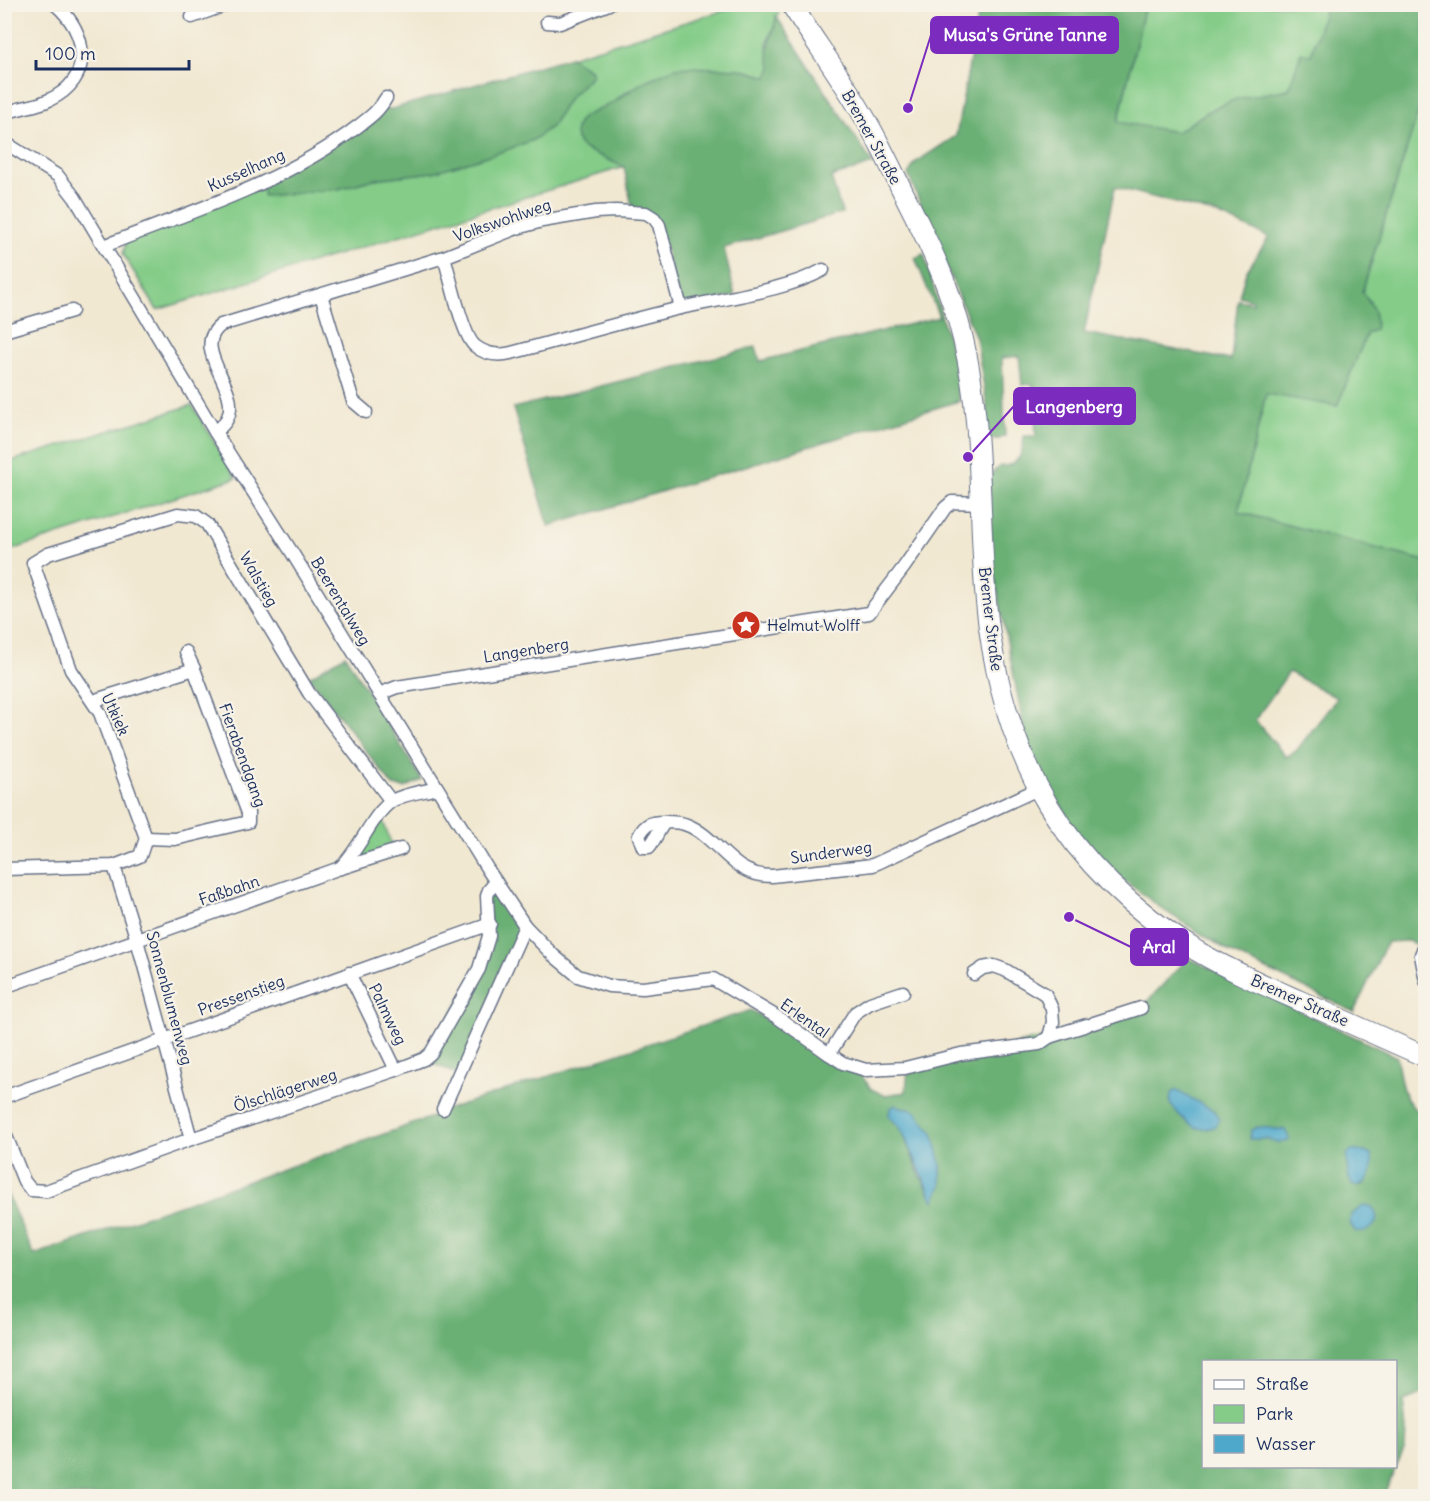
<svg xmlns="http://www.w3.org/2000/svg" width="1430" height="1501" font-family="Delius,sans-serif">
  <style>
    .green { fill: #84cc88; stroke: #507e73; stroke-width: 1.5 }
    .forest { fill: #6bb074; stroke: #437069; stroke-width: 1.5; fill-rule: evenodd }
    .water { fill: #4da8cb; stroke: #346c94; stroke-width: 1.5 }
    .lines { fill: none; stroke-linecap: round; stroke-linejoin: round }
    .minor-casing { stroke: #667086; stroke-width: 15 }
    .primary-casing { stroke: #667086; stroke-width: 22 }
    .minor { stroke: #fff; stroke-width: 12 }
    .primary { stroke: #fff; stroke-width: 20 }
    .labels { text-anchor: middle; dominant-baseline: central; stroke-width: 4.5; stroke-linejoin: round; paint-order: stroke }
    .street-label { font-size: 16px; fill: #1b2f5e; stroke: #f7f3e8 }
    .poi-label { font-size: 16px; fill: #1b2f5e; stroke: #f7f3e8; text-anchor: start }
    .leader { fill: none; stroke: #7b2cbf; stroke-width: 2 }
    .callout-dot { fill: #7b2cbf; stroke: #f7f3e8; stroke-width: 2 }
    .callout { fill: #7b2cbf; stroke: #7b2cbf; stroke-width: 2 }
    .callout-label { font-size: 18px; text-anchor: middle; font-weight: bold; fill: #fff }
  </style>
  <rect width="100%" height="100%" fill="#f7f3e8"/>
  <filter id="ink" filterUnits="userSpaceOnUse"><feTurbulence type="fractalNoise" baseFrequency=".0167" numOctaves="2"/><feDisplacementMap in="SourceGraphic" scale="12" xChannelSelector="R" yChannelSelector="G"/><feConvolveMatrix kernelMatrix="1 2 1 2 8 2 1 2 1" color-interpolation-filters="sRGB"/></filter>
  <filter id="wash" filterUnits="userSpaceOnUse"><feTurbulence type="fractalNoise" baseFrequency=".008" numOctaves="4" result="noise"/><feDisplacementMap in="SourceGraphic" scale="24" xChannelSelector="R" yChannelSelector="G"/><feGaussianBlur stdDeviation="1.35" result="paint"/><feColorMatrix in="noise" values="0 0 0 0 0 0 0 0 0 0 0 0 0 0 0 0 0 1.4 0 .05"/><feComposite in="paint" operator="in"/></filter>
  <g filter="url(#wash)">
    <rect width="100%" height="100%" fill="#f1e8d1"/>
    <g class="green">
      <polygon points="742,5 773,5 779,13 767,44 772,68 767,77 740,69 675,68 626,92 612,103 583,117 576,128 577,141 583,148 624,167 157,310 123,254 127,237 261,183 264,196 338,189 374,179 433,172 466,162 552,126 569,98 592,75 592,71 570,57"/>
      <polygon points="1145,5 1326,5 1311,56 1301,53 1289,89 1209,111 1177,132 1118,123"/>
      <polygon points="1425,90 1425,561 1238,512 1266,393 1337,406 1367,333 1370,301 1362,293"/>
      <polygon points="192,405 236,478 5,552 5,463"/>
      <polygon points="380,813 394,851 359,862 356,849"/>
    </g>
    <g class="forest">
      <path d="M980,5H1145L1118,122L1177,132L1209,111L1236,99L1289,89L1301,53L1311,55L1326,5H1425V90L1362,292C1372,304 1378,315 1375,330L1367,333L1337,406L1266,394L1238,512L1425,561V981L1423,947L1408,941L1387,942L1354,1012L1230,952L1165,911L1090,855L1028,750L992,563L989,476L1000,466C1019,467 1023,453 1024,436H1036L1033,384L1022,385L1019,356L1002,358L1005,436L999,439L987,438V406L976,338L908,174L916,162L956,136ZM1115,187L1217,214L1269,237L1246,272L1239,296L1252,300L1253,303L1238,300L1231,360L1084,333ZM1289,672L1337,698L1296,751L1286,757L1255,720Z"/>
      <path d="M776,16L873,164L831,177L842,213L724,248L735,296L681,308L659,225L633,212L624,167L583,148L577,141L575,134L578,123L583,117L612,103L643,82L675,68L689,67L740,69L767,77L772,68C762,44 775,37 776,16Z"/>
      <polygon points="570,57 592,72 592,75 569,98 552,126 533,140 501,152 433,172 374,179 338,189 264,196 261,183 380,109 392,109"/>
      <polygon points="924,254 954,360 959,401 549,526 513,408 756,347 760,361 939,317 915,258"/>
      <polygon points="345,655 422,780 405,788 393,786 309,677"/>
      <polygon points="499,895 525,926 458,1075 424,1059 479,969 487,896"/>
      <path d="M1188,958L1397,1057C1400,1081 1402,1104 1425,1116V1393L1403,1401L1406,1428L1405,1448L1383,1496H5L4,1187L34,1255L367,1140L432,1117L448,1109L751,1010L832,1064L862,1076L871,1089L884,1095L906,1092L908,1070L1059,1034L1141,1008ZM901,1129L941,1164V1185L934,1200L920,1175ZM1351,1151H1362L1371,1155V1174L1364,1184L1358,1186ZM1204,1362H1396V1466H1204Z"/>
    </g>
    <g class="water">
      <path d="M1175,1090L1215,1111L1219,1118L1216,1126C1195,1136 1183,1119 1170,1104L1171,1094Z"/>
      <polygon points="895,1105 915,1111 933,1133 941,1164 941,1185 934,1201 901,1129 889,1116 890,1109"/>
      <polygon points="1258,1127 1285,1130 1289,1138 1288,1141 1277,1143 1267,1139 1250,1139 1251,1130"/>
      <path d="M1351,1151H1362L1371,1155C1375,1170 1370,1185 1353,1186C1347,1177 1347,1166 1347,1155Z"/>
      <path d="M1363,1206H1371C1384,1221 1372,1233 1355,1231L1350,1223L1351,1215Z"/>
    </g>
  </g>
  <g filter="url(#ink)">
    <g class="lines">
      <g class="minor-casing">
        <g id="minor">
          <polyline points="192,17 228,4"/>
          <polyline points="547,22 560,23 609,4"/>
          <path d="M4,114C18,107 35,107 49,100C94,79 89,33 55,4"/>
          <polyline points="4,142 58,176 75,198 215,432 291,551 488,870 525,926 553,955 578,976 609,986 643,988 713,979 777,1017 829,1054 843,1063 866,1070 905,1068 961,1054 1039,1044 1049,1037 1087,1025"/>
          <path d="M104,246C189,212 284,183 357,127C369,118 379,111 386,98"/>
          <path d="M444,257C450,275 462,336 475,346C486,355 498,356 511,353C569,338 627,320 685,307C725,298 788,290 823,270"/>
          <polyline points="321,295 353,401 366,412"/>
          <polyline points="4,331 72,311"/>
          <path d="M215,432C221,427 227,422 229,414C238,385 190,348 221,325L444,257L517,228L542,221L596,212L616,211L646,213L654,218L659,225L681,308"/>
          <polyline points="379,694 397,687 869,613 904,567 945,508 952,502 982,503"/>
          <polyline points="95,703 99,699 194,669 186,652"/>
          <path d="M665,822C658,830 656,839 649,847H643L639,836C645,824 650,822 664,822C671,822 681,822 687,825C708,833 723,856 742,868C752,874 761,876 772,876L873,865L1038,789"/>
          <polyline points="146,838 175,839 248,822 248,813 194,669"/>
          <polyline points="114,866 137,940 191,1139"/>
          <polyline points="341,868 401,849"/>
          <polyline points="4,869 114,866 140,856 146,838 100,713 71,670 33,563 48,554 178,514 196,516 207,524 309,693 391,801"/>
          <polyline points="1426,942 1421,955 1426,981"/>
          <polyline points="349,973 396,1070"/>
          <polyline points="974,974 983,968 994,966 1005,970 1045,994 1052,1009 1053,1022 1049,1037"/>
          <path d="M4,987L340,868C359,851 373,813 392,801C405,793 423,792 437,788"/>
          <polyline points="1094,1023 1141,1008"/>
          <polyline points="829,1054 855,1013 870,1003 903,992"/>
          <polyline points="4,1097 490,924"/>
          <polyline points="443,1109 525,926"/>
          <polyline points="4,1131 24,1181 31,1190 46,1191 191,1139 396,1070 424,1059 431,1053 479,969 489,936 487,896 489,890 496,882"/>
        </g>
      </g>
      <g class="primary-casing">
        <path id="primary" d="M791,4C817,45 847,85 870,127C883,150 894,174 906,198C929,243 951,289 963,339C984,426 978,514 986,602C1001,757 1064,868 1197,951C1229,970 1264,985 1298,1000C1341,1019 1383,1038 1426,1057"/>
      </g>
      <use href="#minor" class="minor"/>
      <use href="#primary" class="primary"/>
    </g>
  </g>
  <defs>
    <g id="sight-disc" transform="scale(1.5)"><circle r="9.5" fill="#c8321e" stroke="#f7f3e8"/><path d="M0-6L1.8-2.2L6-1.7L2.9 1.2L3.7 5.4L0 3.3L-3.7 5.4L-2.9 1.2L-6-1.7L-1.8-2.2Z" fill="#fff"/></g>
  </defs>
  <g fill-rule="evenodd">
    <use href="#sight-disc" x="746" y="625"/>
  </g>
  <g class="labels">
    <g class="street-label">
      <text transform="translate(872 137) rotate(61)">Bremer Straße</text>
      <text transform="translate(246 170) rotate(-24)">Kusselhang</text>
      <text transform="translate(502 220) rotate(-19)">Volkswohlweg</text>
      <text transform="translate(259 579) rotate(60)">Walstieg</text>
      <text transform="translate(341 601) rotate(59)">Beerentalweg</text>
      <text transform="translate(991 619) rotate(83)">Bremer Straße</text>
      <text transform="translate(526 650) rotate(-9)">Langenberg</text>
      <text transform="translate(116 714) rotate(65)">Utkiek</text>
      <text transform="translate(243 755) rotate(70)">Fierabendgang</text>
      <text transform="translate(831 852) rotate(-8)">Sunderweg</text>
      <text transform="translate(229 890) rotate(-19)">Faßbahn</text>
      <text transform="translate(241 995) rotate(-20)">Pressenstieg</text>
      <text transform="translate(170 998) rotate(75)">Sonnenblumenweg</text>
      <text transform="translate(1300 1000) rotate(24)">Bremer Straße</text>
      <text transform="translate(388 1014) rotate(64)">Palmweg</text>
      <text transform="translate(805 1018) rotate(35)">Erlental</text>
      <text transform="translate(285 1090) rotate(-18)">Ölschlägerweg</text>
    </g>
    <g class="poi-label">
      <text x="767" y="625">Helmut Wolff</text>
    </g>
  </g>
  <path class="leader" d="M908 108L931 35M968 457L1014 406M1069 917L1131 947"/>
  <g class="callout-dot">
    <circle cx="908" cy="108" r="6"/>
    <circle cx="968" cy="457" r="6"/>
    <circle cx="1069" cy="917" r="6"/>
  </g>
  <g class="callout">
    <rect x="931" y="17" width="187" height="36" rx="6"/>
    <rect x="1014" y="388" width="121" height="36" rx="6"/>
    <rect x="1131" y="929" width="57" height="36" rx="6"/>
  </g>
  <g class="callout-label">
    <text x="1025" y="41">Musa's Grüne Tanne</text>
    <text x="1074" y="413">Langenberg</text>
    <text x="1159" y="953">Aral</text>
  </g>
  <rect width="1430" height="1501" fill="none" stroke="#f7f3e8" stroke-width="24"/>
  <rect x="1202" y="1360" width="195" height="108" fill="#f7f3e8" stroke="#9fa5b1" stroke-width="1.5"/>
  <rect x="1214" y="1380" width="30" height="9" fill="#ffffff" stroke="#9fa5b1" stroke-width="1.5"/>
  <text x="1256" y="1390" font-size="18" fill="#1b2f5e">Straße</text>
  <rect x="1214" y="1405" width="30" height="18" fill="#84cc88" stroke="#9fa5b1" stroke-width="1.5"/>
  <text x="1256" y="1420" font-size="18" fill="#1b2f5e">Park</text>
  <rect x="1214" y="1435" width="30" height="18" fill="#4da8cb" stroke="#9fa5b1" stroke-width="1.5"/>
  <text x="1256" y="1450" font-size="18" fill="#1b2f5e">Wasser</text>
  <path d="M36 60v9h153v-9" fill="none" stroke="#1b2f5e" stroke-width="3"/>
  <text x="45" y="60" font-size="18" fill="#1b2f5e" stroke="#f7f3e8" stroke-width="4.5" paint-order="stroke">100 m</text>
</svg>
